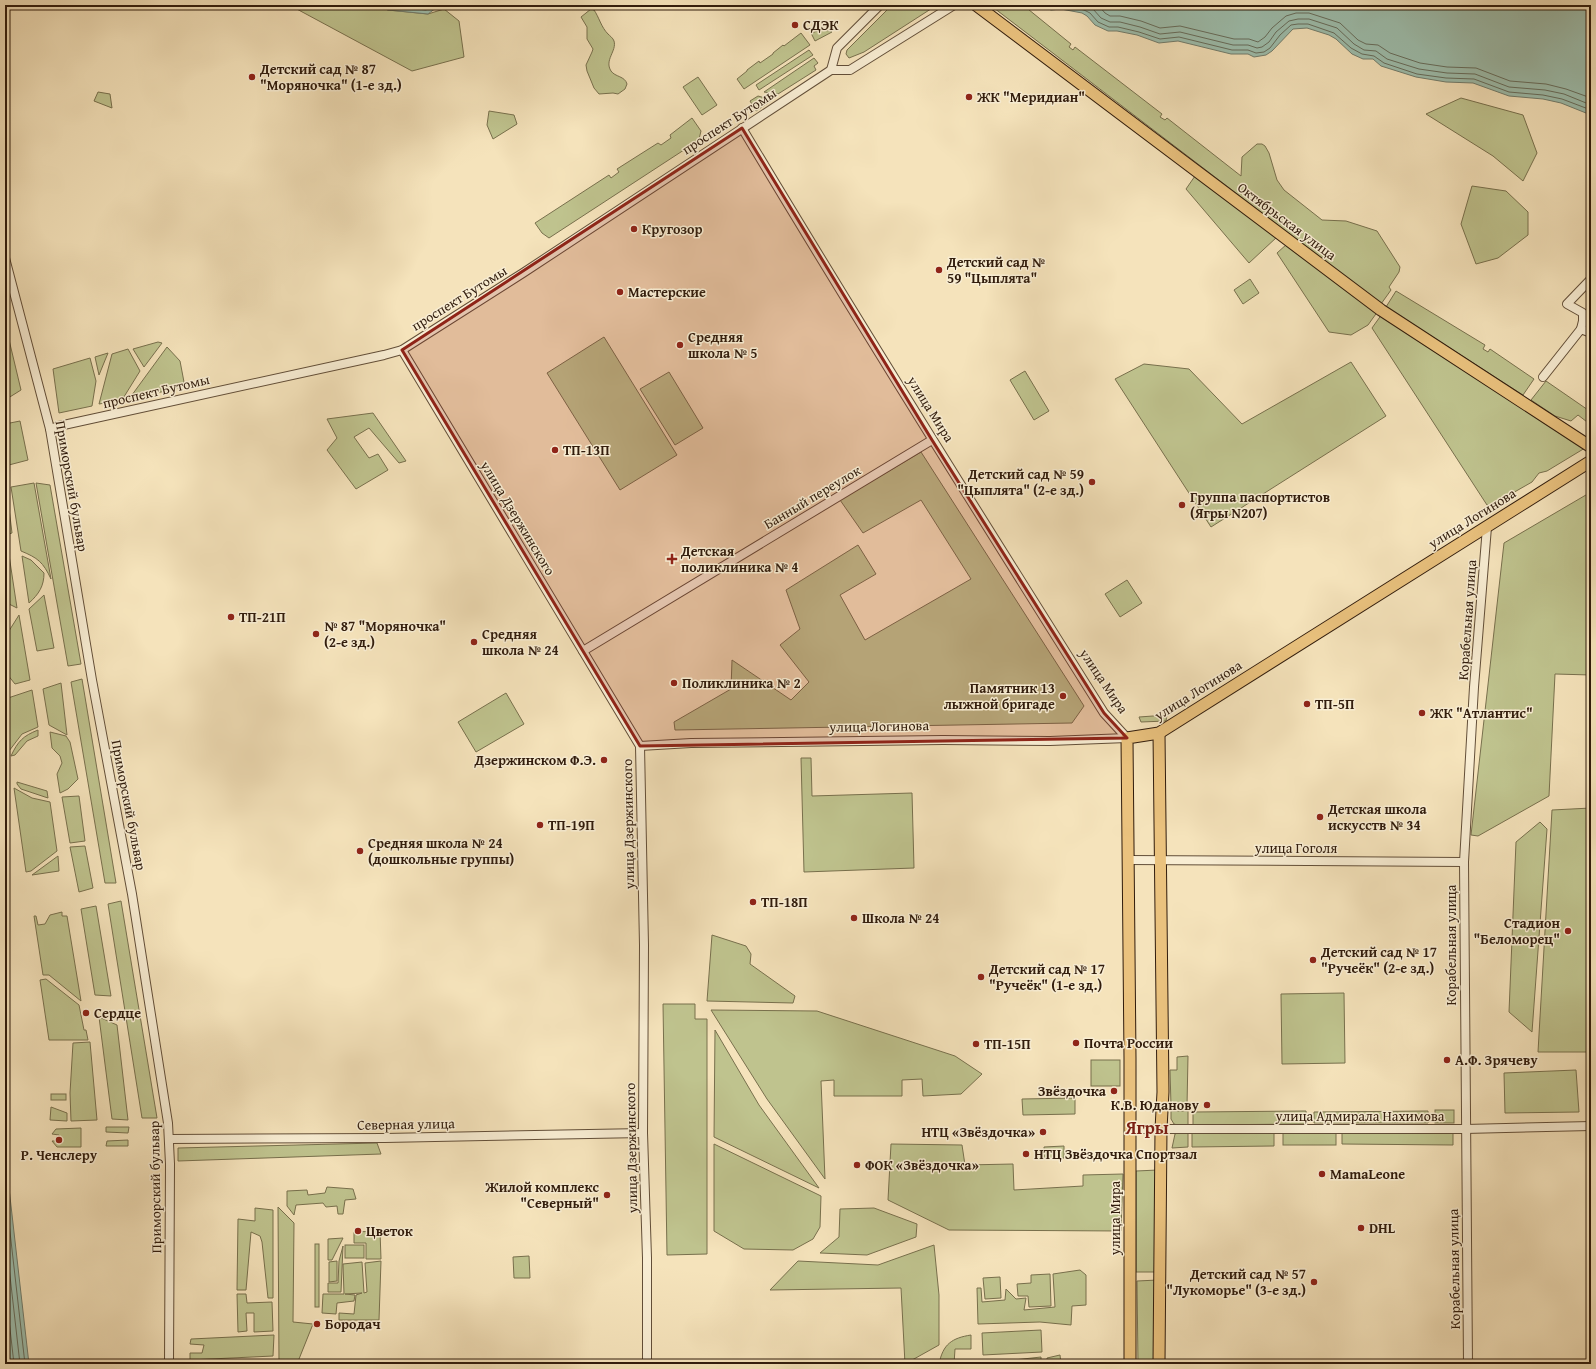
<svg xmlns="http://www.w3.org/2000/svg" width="1596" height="1369" font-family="'Gentium Book Plus',serif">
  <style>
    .green { fill: #bfc38e; stroke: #78704d }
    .water { fill: #9dbead; stroke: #727d6d }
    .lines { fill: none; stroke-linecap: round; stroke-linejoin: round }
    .shore { stroke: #676d5c; stroke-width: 1 }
    .minor-casing { stroke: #624e38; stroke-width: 10 }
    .major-casing { stroke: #311c0c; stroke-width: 13 }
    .minor { stroke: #f8edd3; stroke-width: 8 }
    .major { stroke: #eac27e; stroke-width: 11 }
    .marked { fill: #8f2418; fill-opacity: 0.2; stroke: #8f2418; stroke-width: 3; stroke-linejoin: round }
    .poi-dot { fill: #8f2418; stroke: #f8edd3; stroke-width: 1.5 }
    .labels { text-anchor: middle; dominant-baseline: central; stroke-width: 3; stroke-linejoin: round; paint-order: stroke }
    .poi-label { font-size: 14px; font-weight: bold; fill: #311c0c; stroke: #f8edd3; text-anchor: start }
    .street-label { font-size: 14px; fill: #311c0c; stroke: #f8edd3 }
    .district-label { font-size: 18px; font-weight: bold; fill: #7a1f14; stroke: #f8edd3 }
  </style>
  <rect width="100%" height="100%" fill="#f5e3bb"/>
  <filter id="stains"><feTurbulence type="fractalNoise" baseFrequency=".005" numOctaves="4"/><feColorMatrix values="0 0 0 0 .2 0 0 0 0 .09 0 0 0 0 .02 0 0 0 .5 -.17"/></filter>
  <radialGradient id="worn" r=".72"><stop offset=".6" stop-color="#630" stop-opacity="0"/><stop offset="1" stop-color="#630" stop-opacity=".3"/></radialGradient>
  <g class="green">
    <polygon points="292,5 374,5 388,10 428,14 444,9 459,21 464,57 412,71 293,7"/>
    <polygon points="892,5 937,5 864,52 849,58 846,54 847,50"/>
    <polygon points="990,5 1023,5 1071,44 1069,47 1073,50 1075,47 1162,114 1160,117 1165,120 1167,118 1241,176 1242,157 1257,144 1262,144 1265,146 1269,153 1277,180 1284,190 1322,220 1346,221 1377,231 1400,267 1399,272 1389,287 1391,290 1381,304"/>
    <path d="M591,9L594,10C599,17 601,27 608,34C610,36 613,38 614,41C617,51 604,60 611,71C615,77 625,76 627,84L625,89L618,94L613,93L599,94L594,88L587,71L586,65L592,52L593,49L587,39V27L581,17Z"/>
    <polygon points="821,30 831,31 832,32 815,41 811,33"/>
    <polygon points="801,33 810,45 744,89 737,79 747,71 747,70 759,61 760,63 773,54 773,53 783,45 784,46"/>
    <polygon points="809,50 813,55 759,90 756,85"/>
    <polygon points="814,58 818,63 814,66 816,70 778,94 764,92"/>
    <polygon points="698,77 717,105 702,115 683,87"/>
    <polygon points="98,92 110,94 112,108 94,101"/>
    <polygon points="758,96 772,100 756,111 750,101"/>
    <polygon points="1461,98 1523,115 1537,153 1523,181 1493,156 1426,114"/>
    <polygon points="489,111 514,115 517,124 493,139 487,125"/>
    <polygon points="692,118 701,131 699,139 687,148 549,238 542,233 535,223 609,175 611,178 619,172 617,169 658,143 661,145 671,138 670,135"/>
    <polygon points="1195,176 1277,237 1249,263 1186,189"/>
    <polygon points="1472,186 1506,191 1528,212 1528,235 1498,258 1476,264 1461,224"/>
    <polygon points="1287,244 1378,311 1368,325 1351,335 1329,332 1277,253"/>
    <polygon points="1250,279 1259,293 1243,304 1234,290"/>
    <polygon points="1396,291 1485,345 1483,349 1488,352 1490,349 1534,379 1523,395 1386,307"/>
    <polygon points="1382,314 1585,448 1547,471 1539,473 1532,482 1490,506 1487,505 1372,328"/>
    <polygon points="5,323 21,390 5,400"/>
    <polygon points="604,337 677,455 620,490 547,373"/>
    <polygon points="158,342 162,343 144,367 133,349"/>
    <polygon points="167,347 180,361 184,382 179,388 129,399"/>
    <polygon points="128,349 140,371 122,400 99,404 112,354"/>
    <polygon points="108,353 99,375 95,357"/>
    <polygon points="90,358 96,381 92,406 59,413 53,369"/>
    <polygon points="1351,362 1386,416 1211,527 1115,379 1144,364 1189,369 1242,424"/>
    <polygon points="1025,371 1049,411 1034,420 1010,380"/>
    <polygon points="669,372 703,428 675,445 640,389"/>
    <polygon points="1546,381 1591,412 1591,425 1578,415 1571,421 1555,416 1531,400"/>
    <polygon points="373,413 406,461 399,463 369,428 354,437 369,458 378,454 388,470 356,489 327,450 337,438 327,419"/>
    <polygon points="20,421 28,460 5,466 5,424"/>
    <polygon points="921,452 1084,706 1072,723 675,730 674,722 731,689 732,660 791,700 809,682 780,645 800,629 786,590 858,545 876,574 840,595 865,640 971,579 921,500 863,533 840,500"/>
    <path d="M34,483L51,579C43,562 38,558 21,551L11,487Z"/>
    <polygon points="36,483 50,485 81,664 68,666"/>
    <polygon points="7,492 12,533 6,535 5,493"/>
    <polygon points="1591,492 1591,675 1555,674 1549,796 1478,836 1471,835 1504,543"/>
    <polygon points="9,555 17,608 5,602 5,559"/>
    <path d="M22,556L31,560L44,573C44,586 39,594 29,603Z"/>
    <polygon points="1127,580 1142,603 1120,617 1105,594"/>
    <polygon points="44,595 54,648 37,651 29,609"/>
    <polygon points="19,615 30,680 15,684 7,674 5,666 5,648 7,634"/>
    <polygon points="82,679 116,883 105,883 71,682"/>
    <polygon points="61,683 67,735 49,725 43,689"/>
    <polygon points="32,690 38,727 22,734 9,751 5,726 5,699"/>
    <polygon points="506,693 524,724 476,752 458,722"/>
    <polygon points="1167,715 1166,721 1141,722 1139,717"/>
    <path d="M38,730V736L27,741L15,755L11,756C18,741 23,736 38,730Z"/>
    <polygon points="50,732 66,736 70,742 78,779 68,789 60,793 57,774 62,763 60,756 52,748"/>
    <polygon points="801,758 811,758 812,796 912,793 914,868 804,872"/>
    <polygon points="17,782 47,791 48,798 21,789 17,784"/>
    <polygon points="14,788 32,798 50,802 57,851 31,871 26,872"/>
    <polygon points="79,796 85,841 70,843 62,797"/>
    <polygon points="1591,808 1591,1052 1538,1052 1552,810"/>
    <polygon points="1540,822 1547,829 1532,1032 1509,1012 1516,842"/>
    <polygon points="85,846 93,888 79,892 70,847"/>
    <polygon points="58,856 59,871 32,875"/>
    <polygon points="121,901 157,1118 142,1118 108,904"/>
    <polygon points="96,906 111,996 95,995 81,909"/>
    <polygon points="62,912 62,916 67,916 81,1001 49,975 43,975 34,916 36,916 38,925 45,924 50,915"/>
    <polygon points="712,935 746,946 751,954 750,964 795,996 793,1003 707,1001"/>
    <polygon points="46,979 79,1005 84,1030 86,1030 88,1040 49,1040 40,980"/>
    <polygon points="1344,993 1345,1063 1282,1064 1281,994"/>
    <polygon points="663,1004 695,1004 695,1019 707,1019 707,1254 667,1255"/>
    <polygon points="711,1010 817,1011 955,1056 982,1074 961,1094 923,1096 922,1079 902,1080 902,1096 834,1096 834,1080 821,1081 825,1179 767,1099"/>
    <polygon points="99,1017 117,1025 128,1120 112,1119"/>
    <polygon points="715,1030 759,1105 819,1188 714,1137"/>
    <polygon points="90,1042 97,1120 71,1121 70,1093 73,1043"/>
    <polygon points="1188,1056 1187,1106 1171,1106 1170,1070 1177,1070 1177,1057"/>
    <rect x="1091" y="1060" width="29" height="26"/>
    <polygon points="1576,1070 1579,1112 1505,1113 1504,1073"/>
    <rect x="51" y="1094" width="15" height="6"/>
    <polygon points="1075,1098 1075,1114 1023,1115 1022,1099"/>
    <polygon points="51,1107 67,1113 67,1121 50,1120"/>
    <rect x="1435" y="1110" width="19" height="13"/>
    <polygon points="1171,1111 1188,1111 1188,1126 1181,1126 1174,1124 1171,1119"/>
    <polygon points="1306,1111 1307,1124 1193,1125 1193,1112"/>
    <polygon points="1428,1111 1428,1123 1314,1123 1314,1112"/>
    <polygon points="106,1127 129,1127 128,1133 106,1132"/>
    <polygon points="81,1128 81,1147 57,1147 52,1141 60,1141 59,1135 52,1134 56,1129"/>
    <polygon points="1180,1132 1188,1132 1188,1147 1172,1148 1175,1134"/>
    <polygon points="1192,1132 1274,1132 1274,1146 1192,1147"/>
    <rect x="1283" y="1132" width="53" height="13"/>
    <polygon points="1342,1133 1453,1133 1453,1145 1342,1144"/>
    <polygon points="128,1140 128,1146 106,1146 107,1141"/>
    <polygon points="377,1143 381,1154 178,1161 178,1148"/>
    <polygon points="714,1144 821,1196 820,1227 813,1239 793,1250 744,1249 714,1231"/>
    <polygon points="891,1144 962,1145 965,1165 1013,1164 1014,1190 1083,1186 1083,1175 1123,1174 1121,1231 949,1230 888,1200"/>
    <polygon points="1064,1146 1064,1158 1044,1158 1044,1147"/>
    <polygon points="1158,1170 1160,1272 1136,1272 1136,1171"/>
    <polygon points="327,1187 353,1189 356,1199 345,1200 343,1214 338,1214 337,1206 326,1207 323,1203 296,1205 294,1215 287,1206 287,1191 307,1190 308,1195 325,1193"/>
    <polygon points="278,1207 294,1223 293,1322 313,1324 297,1364 279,1364"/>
    <polygon points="255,1208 273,1210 273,1298 268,1298 262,1242 260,1236 251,1232 246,1290 237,1290 238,1219 255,1221"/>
    <polygon points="874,1208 917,1224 916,1237 867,1255 820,1253 839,1237 840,1209"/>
    <polygon points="380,1231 381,1259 366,1259 366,1243 354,1243 354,1232"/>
    <polygon points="343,1238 332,1260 328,1260 328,1239"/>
    <rect x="315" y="1244" width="4" height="63"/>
    <rect x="345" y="1245" width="19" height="13"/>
    <polygon points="934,1245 939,1295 939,1345 905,1364 901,1288 770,1290 798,1261 878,1265"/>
    <polygon points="343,1246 341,1292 328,1292 328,1283 338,1283 339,1261"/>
    <polygon points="529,1256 530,1278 514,1278 513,1257"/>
    <polygon points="337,1261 337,1281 329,1282 329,1262"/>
    <polygon points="381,1261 379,1320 339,1320 339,1313 354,1314 356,1295 362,1293 345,1294 355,1295 354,1301 337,1303 336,1314 322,1313 323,1294 344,1294 343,1264 362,1262 364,1293 367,1292 365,1263"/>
    <polygon points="1080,1270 1086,1275 1086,1305 1072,1306 1071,1325 1040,1322 978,1324 977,1288 981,1288 982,1302 1005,1300 1006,1289 1016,1299 1026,1298 1024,1310 1055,1307 1053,1274"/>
    <polygon points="1050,1274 1051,1306 1029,1307 1028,1296 1018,1296 1017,1284 1031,1283 1031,1275"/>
    <polygon points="1000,1277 1001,1298 985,1299 983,1278"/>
    <polygon points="1158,1280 1159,1364 1138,1364 1137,1281"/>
    <polygon points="237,1294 246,1294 247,1303 272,1302 273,1331 254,1332 254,1313 246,1313 247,1331 238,1332"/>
    <polygon points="1041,1330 1042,1352 983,1355 982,1333"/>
    <polygon points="274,1335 273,1356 190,1360 190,1353 202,1353 204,1345 190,1344 191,1339"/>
    <path d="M971,1335V1349H955L954,1364H939C943,1344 952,1338 971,1335Z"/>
    <polygon points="1060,1355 1061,1364 1047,1364 1047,1358"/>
    <polygon points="1041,1357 1041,1364 1014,1364 1014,1360"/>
  </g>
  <g class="water">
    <polygon points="374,5 440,5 428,14 388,10"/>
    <polygon points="1040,5 1591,5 1591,115 1561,103 1543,99 1509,96 1473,83 1446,82 1416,77 1381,66 1373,59 1363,59 1352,54 1336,39 1329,35 1307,28 1293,29 1272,51 1266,55 1254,57 1248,54 1231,54 1178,41 1159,43 1137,35 1117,31 1108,31 1095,25 1087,16 1082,13 1061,9 1051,10"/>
    <polygon points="5,1153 29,1364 5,1364"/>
  </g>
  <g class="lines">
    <g class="shore">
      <polyline points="386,5 426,10 434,5"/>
      <polyline points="1062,5 1084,10 1090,13 1098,22 1109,27 1118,27 1139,32 1160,39 1179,37 1232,50 1248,50 1256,53 1264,52 1270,48 1280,35 1291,25 1298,24 1308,24 1334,33 1351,48 1362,54 1374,56 1384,63 1417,74 1446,78 1474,79 1509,92 1543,95 1562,99 1591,110"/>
      <polyline points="1086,5 1093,9 1101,18 1110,22 1120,22 1140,27 1160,34 1180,32 1233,45 1248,45 1257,48 1262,47 1269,42 1276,32 1289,21 1298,19 1309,19 1337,28 1354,44 1364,50 1376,51 1387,59 1419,69 1447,73 1475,74 1509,87 1545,90 1564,94 1591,105"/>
      <polyline points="1098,5 1105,13 1110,16 1120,16 1141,21 1160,28 1180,26 1234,39 1249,39 1258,42 1265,37 1272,28 1286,16 1296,13 1309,13 1340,23 1358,40 1366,44 1378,45 1390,53 1420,63 1447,67 1476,68 1510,81 1546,84 1566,89 1591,98"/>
      <polyline points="5,1188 25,1364"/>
      <polyline points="5,1232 20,1364"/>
      <polyline points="5,1285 14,1364"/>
    </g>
    <g class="minor-casing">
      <g id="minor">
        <polyline points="831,70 837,48 880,5"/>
        <path d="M742,128C860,325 982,519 1104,713L1127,738"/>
        <polyline points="5,258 50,429 92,680 132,894 168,1123 170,1164 169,1364"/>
        <polyline points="1581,329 1583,321 1583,313 1567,304 1591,279"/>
        <polyline points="402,350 640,746 644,945 643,1133 647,1258 647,1364"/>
        <polyline points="1543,377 1581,329 1591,333"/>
        <polyline points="50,429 59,426 384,355 402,350 523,273 831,70 850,70 954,5"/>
        <polyline points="583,651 932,440"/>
        <polyline points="640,746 691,743 943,740 1050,741 1127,738"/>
        <polyline points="1128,860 1464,862"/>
        <polyline points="1130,1129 1465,1129 1591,1126"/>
        <polyline points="169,1139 385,1138 643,1133"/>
        <polyline points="1468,1364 1464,862 1474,687 1487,527"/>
      </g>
    </g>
    <g class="major-casing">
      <g id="major">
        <polyline points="976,5 1381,310 1591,447"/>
        <polyline points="1159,733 1163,1092 1161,1129 1159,1364"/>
        <polyline points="1130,1364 1130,1058 1127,738 1159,733 1591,461"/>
      </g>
    </g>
    <use href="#minor" class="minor"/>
    <use href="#major" class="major"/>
  </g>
  <path class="marked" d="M742,128L932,440L1104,713L1127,738L640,746L402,350Z"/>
  <g class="poi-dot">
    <circle cx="795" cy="25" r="4"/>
    <circle cx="252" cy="77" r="4"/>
    <circle cx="969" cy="97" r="4"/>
    <circle cx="634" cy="229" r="4"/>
    <circle cx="939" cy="270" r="4"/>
    <circle cx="620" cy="292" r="4"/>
    <circle cx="680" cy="345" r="4"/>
    <circle cx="555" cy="450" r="4"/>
    <circle cx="1092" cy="482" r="4"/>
    <circle cx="1182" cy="505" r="4"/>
    <path d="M670 553h4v4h4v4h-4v4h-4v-4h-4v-4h4z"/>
    <circle cx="231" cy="617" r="4"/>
    <circle cx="316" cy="634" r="4"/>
    <circle cx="474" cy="642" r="4"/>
    <circle cx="674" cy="683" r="4"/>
    <circle cx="1063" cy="696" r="4"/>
    <circle cx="1307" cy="704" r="4"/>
    <circle cx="1422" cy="713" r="4"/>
    <circle cx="604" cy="760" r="4"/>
    <circle cx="1320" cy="817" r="4"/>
    <circle cx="540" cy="825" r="4"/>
    <circle cx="360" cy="851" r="4"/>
    <circle cx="753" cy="902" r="4"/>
    <circle cx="854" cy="918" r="4"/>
    <circle cx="1568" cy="931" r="4"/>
    <circle cx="1313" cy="960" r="4"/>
    <circle cx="981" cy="977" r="4"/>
    <circle cx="86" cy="1013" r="4"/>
    <circle cx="1076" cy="1043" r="4"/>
    <circle cx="976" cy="1044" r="4"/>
    <circle cx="1447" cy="1060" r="4"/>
    <circle cx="1114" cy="1091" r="4"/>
    <circle cx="1207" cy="1105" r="4"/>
    <circle cx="1043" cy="1132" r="4"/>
    <circle cx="59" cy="1140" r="4"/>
    <circle cx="1026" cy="1154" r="4"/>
    <circle cx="857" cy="1165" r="4"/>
    <circle cx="1322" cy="1174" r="4"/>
    <circle cx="607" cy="1195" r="4"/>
    <circle cx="1361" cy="1228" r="4"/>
    <circle cx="358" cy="1231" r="4"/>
    <circle cx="1314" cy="1282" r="4"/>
    <circle cx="317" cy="1324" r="4"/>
  </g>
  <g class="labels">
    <g class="poi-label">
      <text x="803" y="25">СДЭК</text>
      <text x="260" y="69">Детский сад № 87<tspan x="260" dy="16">"Моряночка" (1-е зд.)</tspan></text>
      <text x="977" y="97">ЖК "Меридиан"</text>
      <text x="642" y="229">Кругозор</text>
      <text x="947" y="262">Детский сад №<tspan x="947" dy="16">59 "Цыплята"</tspan></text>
      <text x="628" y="292">Мастерские</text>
      <text x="688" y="337">Средняя<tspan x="688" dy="16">школа № 5</tspan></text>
      <text x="563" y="450">ТП-13П</text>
      <text x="1084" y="474" text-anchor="end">Детский сад № 59<tspan x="1084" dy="16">"Цыплята" (2-е зд.)</tspan></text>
      <text x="1190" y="497">Группа паспортистов<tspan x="1190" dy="16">(Ягры N207)</tspan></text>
      <text x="681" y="551">Детская<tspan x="681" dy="16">поликлиника № 4</tspan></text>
      <text x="239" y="617">ТП-21П</text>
      <text x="324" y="626">№ 87 "Моряночка"<tspan x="324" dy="16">(2-е зд.)</tspan></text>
      <text x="482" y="634">Средняя<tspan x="482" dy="16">школа № 24</tspan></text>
      <text x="682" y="683">Поликлиника № 2</text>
      <text x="1055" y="688" text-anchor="end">Памятник 13<tspan x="1055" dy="16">лыжной бригаде</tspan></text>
      <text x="1315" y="704">ТП-5П</text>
      <text x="1430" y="713">ЖК "Атлантис"</text>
      <text x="596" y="760" text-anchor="end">Дзержинском Ф.Э.</text>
      <text x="1328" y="809">Детская школа<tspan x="1328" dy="16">искусств № 34</tspan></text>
      <text x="548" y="825">ТП-19П</text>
      <text x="368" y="843">Средняя школа № 24<tspan x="368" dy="16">(дошкольные группы)</tspan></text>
      <text x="761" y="902">ТП-18П</text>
      <text x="862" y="918">Школа № 24</text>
      <text x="1560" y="923" text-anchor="end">Стадион<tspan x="1560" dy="16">"Беломорец"</tspan></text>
      <text x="1321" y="952">Детский сад № 17<tspan x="1321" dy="16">"Ручеёк" (2-е зд.)</tspan></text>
      <text x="989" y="969">Детский сад № 17<tspan x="989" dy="16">"Ручеёк" (1-е зд.)</tspan></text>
      <text x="94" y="1013">Сердце</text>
      <text x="1084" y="1043">Почта России</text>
      <text x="984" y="1044">ТП-15П</text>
      <text x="1455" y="1060">А.Ф. Зрячеву</text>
      <text x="1106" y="1091" text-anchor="end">Звёздочка</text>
      <text x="1199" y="1105" text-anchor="end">К.В. Юданову</text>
      <text x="1035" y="1132" text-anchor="end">НТЦ «Звёздочка»</text>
      <text x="1034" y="1154">НТЦ Звёздочка Спортзал</text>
      <text x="59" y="1155" text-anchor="middle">Р. Ченслеру</text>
      <text x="865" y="1165">ФОК «Звёздочка»</text>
      <text x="1330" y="1174">MamaLeone</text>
      <text x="599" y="1187" text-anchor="end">Жилой комплекс<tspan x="599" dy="16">"Северный"</tspan></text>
      <text x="1369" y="1228">DHL</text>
      <text x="366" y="1231">Цветок</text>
      <text x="1306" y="1274" text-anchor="end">Детский сад № 57<tspan x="1306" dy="16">"Лукоморье" (3-е зд.)</tspan></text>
      <text x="325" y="1324">Бородач</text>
    </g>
    <g class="street-label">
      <text transform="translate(729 121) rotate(-33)">проспект Бутомы</text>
      <text transform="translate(1287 221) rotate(37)">Октябрьская улица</text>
      <text transform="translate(459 298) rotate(-32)">проспект Бутомы</text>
      <text transform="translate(156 391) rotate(-13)">проспект Бутомы</text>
      <text transform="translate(931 409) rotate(58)">улица Мира</text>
      <text transform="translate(72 486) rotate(80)">Приморский бульвар</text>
      <text transform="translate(812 497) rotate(-31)">Банный переулок</text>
      <text transform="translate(518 518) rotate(59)">улица Дзержинского</text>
      <text transform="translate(1472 518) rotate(-32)">улица Логинова</text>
      <text transform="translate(1467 620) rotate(-86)">Корабельная улица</text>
      <text transform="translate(1104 681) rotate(56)">улица Мира</text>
      <text transform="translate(1198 690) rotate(-32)">улица Логинова</text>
      <text transform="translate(879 726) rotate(-1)">улица Логинова</text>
      <text transform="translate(129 805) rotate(79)">Приморский бульвар</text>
      <text transform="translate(628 824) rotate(-91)">улица Дзержинского</text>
      <text x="1296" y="848">улица Гоголя</text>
      <text transform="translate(1451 945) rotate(-90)">Корабельная улица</text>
      <text x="1360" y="1116">улица Адмирала Нахимова</text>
      <text transform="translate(406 1124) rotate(-1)">Северная улица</text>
      <text transform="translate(631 1148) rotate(-91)">улица Дзержинского</text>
      <text transform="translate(155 1187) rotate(-91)">Приморский бульвар</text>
      <text transform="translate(1115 1218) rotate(-90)">улица Мира</text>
      <text transform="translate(1454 1269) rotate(-91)">Корабельная улица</text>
    </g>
    <g class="district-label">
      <text x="1147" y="1127">Ягры</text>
    </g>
  </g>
  <rect width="1596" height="1369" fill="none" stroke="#f5e3bb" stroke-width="20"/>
  <rect x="6" y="6" width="1584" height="1357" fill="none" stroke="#311c0c" stroke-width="2"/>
  <rect x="10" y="10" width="1576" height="1349" fill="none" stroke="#311c0c"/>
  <rect width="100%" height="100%" filter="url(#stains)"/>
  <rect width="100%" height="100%" fill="url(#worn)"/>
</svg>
